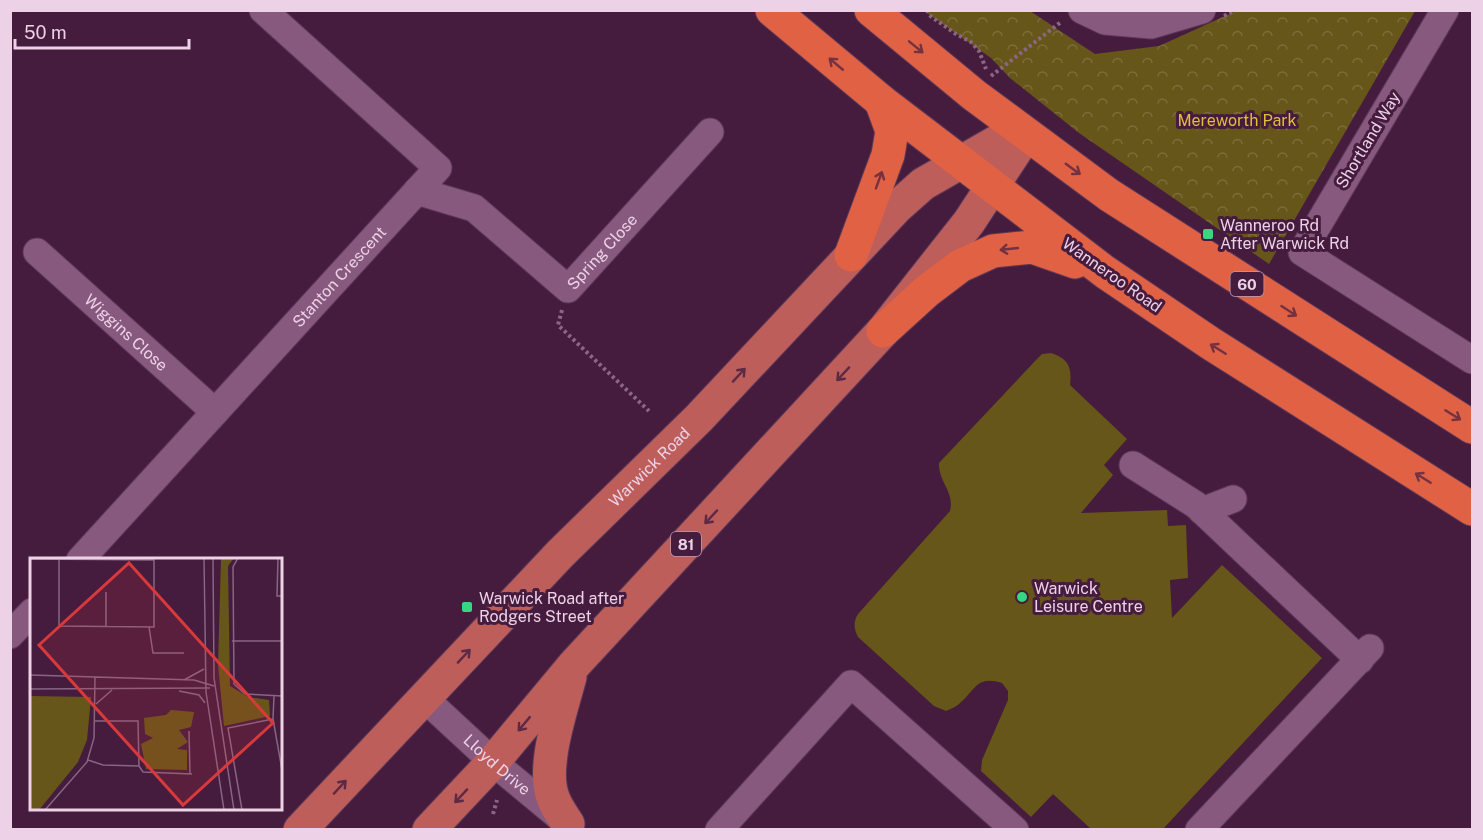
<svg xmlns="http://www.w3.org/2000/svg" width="1483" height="840" font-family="'Public Sans',sans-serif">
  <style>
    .grass { fill: #665619 }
    .park { fill: url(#park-crowns) }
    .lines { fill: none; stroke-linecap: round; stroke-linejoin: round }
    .minor-casing { stroke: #5d3957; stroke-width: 29 }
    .major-casing { stroke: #5d3957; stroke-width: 35 }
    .highway-casing { stroke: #5d3957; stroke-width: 35 }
    .path { stroke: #8b6784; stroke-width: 4; stroke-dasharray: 3 3; stroke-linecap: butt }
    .minor { stroke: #88597e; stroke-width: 27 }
    .major { stroke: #bd5e5b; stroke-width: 33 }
    .highway { stroke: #e06144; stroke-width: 33 }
    .oneway { stroke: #743140 }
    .oneway2 { stroke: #5d2944 }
    .poi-dot { fill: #35d881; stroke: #451c3e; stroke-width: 2 }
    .labels { text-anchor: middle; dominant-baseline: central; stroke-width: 6; stroke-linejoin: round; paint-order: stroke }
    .shield { fill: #451c3e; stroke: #bb9bb4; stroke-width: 1.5 }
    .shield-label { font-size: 15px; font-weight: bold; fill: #edd2e7 }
    .park-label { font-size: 16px; fill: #e1bf36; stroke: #451c3e }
    .street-label { font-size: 16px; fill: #edd2e7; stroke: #451c3e }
    .poi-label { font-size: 16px; fill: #edd2e7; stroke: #451c3e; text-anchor: start }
    .inset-road { fill: none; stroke: #886582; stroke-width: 1.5 }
    .view { fill: #d8393b; fill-opacity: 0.15; stroke: #d8393b; stroke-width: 3 }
    .inset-edge { fill: none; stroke: #edd2e7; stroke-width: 3 }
  </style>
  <defs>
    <pattern id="park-crowns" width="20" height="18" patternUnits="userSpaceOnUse" patternTransform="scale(1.5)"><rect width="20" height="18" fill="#665619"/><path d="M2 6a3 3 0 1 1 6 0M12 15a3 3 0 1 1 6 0" fill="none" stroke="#7c6d3a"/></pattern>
  </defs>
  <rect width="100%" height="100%" fill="#451c3e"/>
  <path class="grass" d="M1051,353C1069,359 1072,368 1070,385L1127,439L1104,465L1113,475L1081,513L1167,510L1168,526L1186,525L1188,578L1170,580L1172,618L1222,565L1322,658L1163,829H1091L1053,794L1031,817L981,771L982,760L1008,700V691L1002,683C976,675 976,690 959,704C956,707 950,709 946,711L934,706L858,637C854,629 853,622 858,614L950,511C955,492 938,482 939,463L1037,359L1042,354Z"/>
  <polygon class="park" points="924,11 1030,11 1095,54 1159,46 1236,11 1415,11 1269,264 1079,133 1010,78 991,58"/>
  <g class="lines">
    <g class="minor-casing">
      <g id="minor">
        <polyline points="1082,10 1105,21 1151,25 1202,10"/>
        <polyline points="1445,10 1302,252 1472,360"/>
        <path id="s1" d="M417,191L474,208L568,289L710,132"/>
        <path id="s2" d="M37,252L215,412"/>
        <polyline points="1133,465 1196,505 1360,660"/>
        <polyline points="1202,511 1233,499"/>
        <path id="s3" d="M80,560L438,168L263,10"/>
        <polyline points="10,635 32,612"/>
        <path id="s4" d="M424,698L493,762L563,820"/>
        <polyline points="719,830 851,684 1015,830"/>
        <polyline points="1199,830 1370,648"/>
      </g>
    </g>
    <g class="major-casing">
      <g id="major">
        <path d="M568,824C563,816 557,808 554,800C540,769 562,708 570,677"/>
        <path id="s5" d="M300,830L560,554L699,418L896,208L923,184L1019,129"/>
        <polyline points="429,830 493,762 573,666 883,331 969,222 1026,135"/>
      </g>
    </g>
    <g class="highway-casing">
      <g id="highway">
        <polyline points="772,10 881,101 1105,272 1210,343 1472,509"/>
        <polyline points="871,10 974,95 1109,195 1472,427"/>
        <polyline points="851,255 888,155 892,131 881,101"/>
        <polyline points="883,331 927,291 960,266 993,251 1032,247 1075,262"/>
      </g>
    </g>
    <g class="path">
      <polyline points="927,10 929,15 956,34 971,42 979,51 986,69"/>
      <polyline points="1224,16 1236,10"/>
      <polyline points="991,76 1061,22"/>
      <polyline points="562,310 558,325 649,411"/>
      <polyline points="493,814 497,800"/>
    </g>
    <use href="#minor" class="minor"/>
    <use href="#major" class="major"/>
    <use href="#highway" class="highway"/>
  </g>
  <defs><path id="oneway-shaft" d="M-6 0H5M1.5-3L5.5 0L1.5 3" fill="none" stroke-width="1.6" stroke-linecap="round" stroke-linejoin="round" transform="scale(1.5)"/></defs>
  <g class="oneway">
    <use href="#oneway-shaft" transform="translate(916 47) rotate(39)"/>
    <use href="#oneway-shaft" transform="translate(836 64) rotate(-140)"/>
    <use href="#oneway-shaft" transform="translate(1073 169) rotate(36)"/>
    <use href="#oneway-shaft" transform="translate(879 180) rotate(-70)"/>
    <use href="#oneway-shaft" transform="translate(1009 249) rotate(174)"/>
    <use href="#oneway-shaft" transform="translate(1289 311) rotate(33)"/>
    <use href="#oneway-shaft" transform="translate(1218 349) rotate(-148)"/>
    <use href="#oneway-shaft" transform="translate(1453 415) rotate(32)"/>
    <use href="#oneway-shaft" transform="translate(1423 478) rotate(-148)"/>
  </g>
  <g class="oneway2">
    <use href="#oneway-shaft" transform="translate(843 374) rotate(133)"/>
    <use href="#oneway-shaft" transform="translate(739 375) rotate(-47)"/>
    <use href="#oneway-shaft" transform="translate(711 517) rotate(133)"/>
    <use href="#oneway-shaft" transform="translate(464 656) rotate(-47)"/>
    <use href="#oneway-shaft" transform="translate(524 724) rotate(130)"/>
    <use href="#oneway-shaft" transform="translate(340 787) rotate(-47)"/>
    <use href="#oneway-shaft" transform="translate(461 796) rotate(133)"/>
  </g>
  <g class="poi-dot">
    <rect x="1202" y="228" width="12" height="12" rx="3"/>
    <circle cx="1022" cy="597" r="6"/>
    <rect x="461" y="601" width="12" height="12" rx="3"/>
  </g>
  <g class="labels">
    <g class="shield">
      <rect x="1230.5" y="272" width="33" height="24" rx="4.5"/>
      <rect x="671" y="532" width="30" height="24" rx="4.5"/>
    </g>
    <g class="shield-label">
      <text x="1247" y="284">60</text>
      <text x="686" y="544">81</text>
    </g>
    <g class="park-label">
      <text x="1237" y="120">Mereworth Park</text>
    </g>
    <g class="street-label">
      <text transform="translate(1368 140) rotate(-59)">Shortland Way</text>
      <text stroke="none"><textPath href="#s1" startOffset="234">Spring Close</textPath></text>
      <text transform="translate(1112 275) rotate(35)">Wanneroo Road</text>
      <text stroke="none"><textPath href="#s3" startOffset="384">Stanton Crescent</textPath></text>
      <text stroke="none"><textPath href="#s2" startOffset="120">Wiggins Close</textPath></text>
      <text stroke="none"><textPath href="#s5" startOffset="504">Warwick Road</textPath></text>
      <text stroke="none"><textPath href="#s4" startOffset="99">Lloyd Drive</textPath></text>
    </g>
    <g class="poi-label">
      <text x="1220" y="225">Wanneroo Rd<tspan x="1220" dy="18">After Warwick Rd</tspan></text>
      <text x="1034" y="588">Warwick<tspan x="1034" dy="18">Leisure Centre</tspan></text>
      <text x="479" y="598">Warwick Road after<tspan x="479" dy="18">Rodgers Street</tspan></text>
    </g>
  </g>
  <g transform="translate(30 558)">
    <rect width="252" height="252" fill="#451c3e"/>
    <path d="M141,152L164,154L161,169L149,172L158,184L147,191L157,192V212L116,211L111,186L123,180L115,176L114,160L136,157Z" fill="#665619"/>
    <path d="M0,138L61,139L57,182L48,204L9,252H0Z" fill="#665619"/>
    <path d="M204,0L198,8L200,128L218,139L239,142L240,158L194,168L188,107L191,1Z" fill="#665619"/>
    <path class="inset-road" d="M174,0L176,134L194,252M183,0L184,120L204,252M208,0L203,9L204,126L215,136L252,138M248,0L247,38H252M0,1L124,2V69L29,68V1M76,34V69M119,69L123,95H154M202,83H252M0,117L164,122L184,128M154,122L174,111M0,131L180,130M149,133L169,137L175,145M244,138L243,161L252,212M66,146L82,132M159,173L160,216M58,202L73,207L109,208L108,163H65M109,208L113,214L162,216M15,252L57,204L64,180L65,119M212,252L198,170L243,161"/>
    <path class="view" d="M99,5L243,165L153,247L9,87Z"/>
    <rect width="252" height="252" class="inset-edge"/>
  </g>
  <rect width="1483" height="840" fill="none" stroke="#edd2e7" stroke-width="24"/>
  <path d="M15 39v9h174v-9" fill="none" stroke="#edd2e7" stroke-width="3"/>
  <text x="24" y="39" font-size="18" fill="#edd2e7" stroke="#451c3e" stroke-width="4.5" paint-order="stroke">50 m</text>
</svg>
